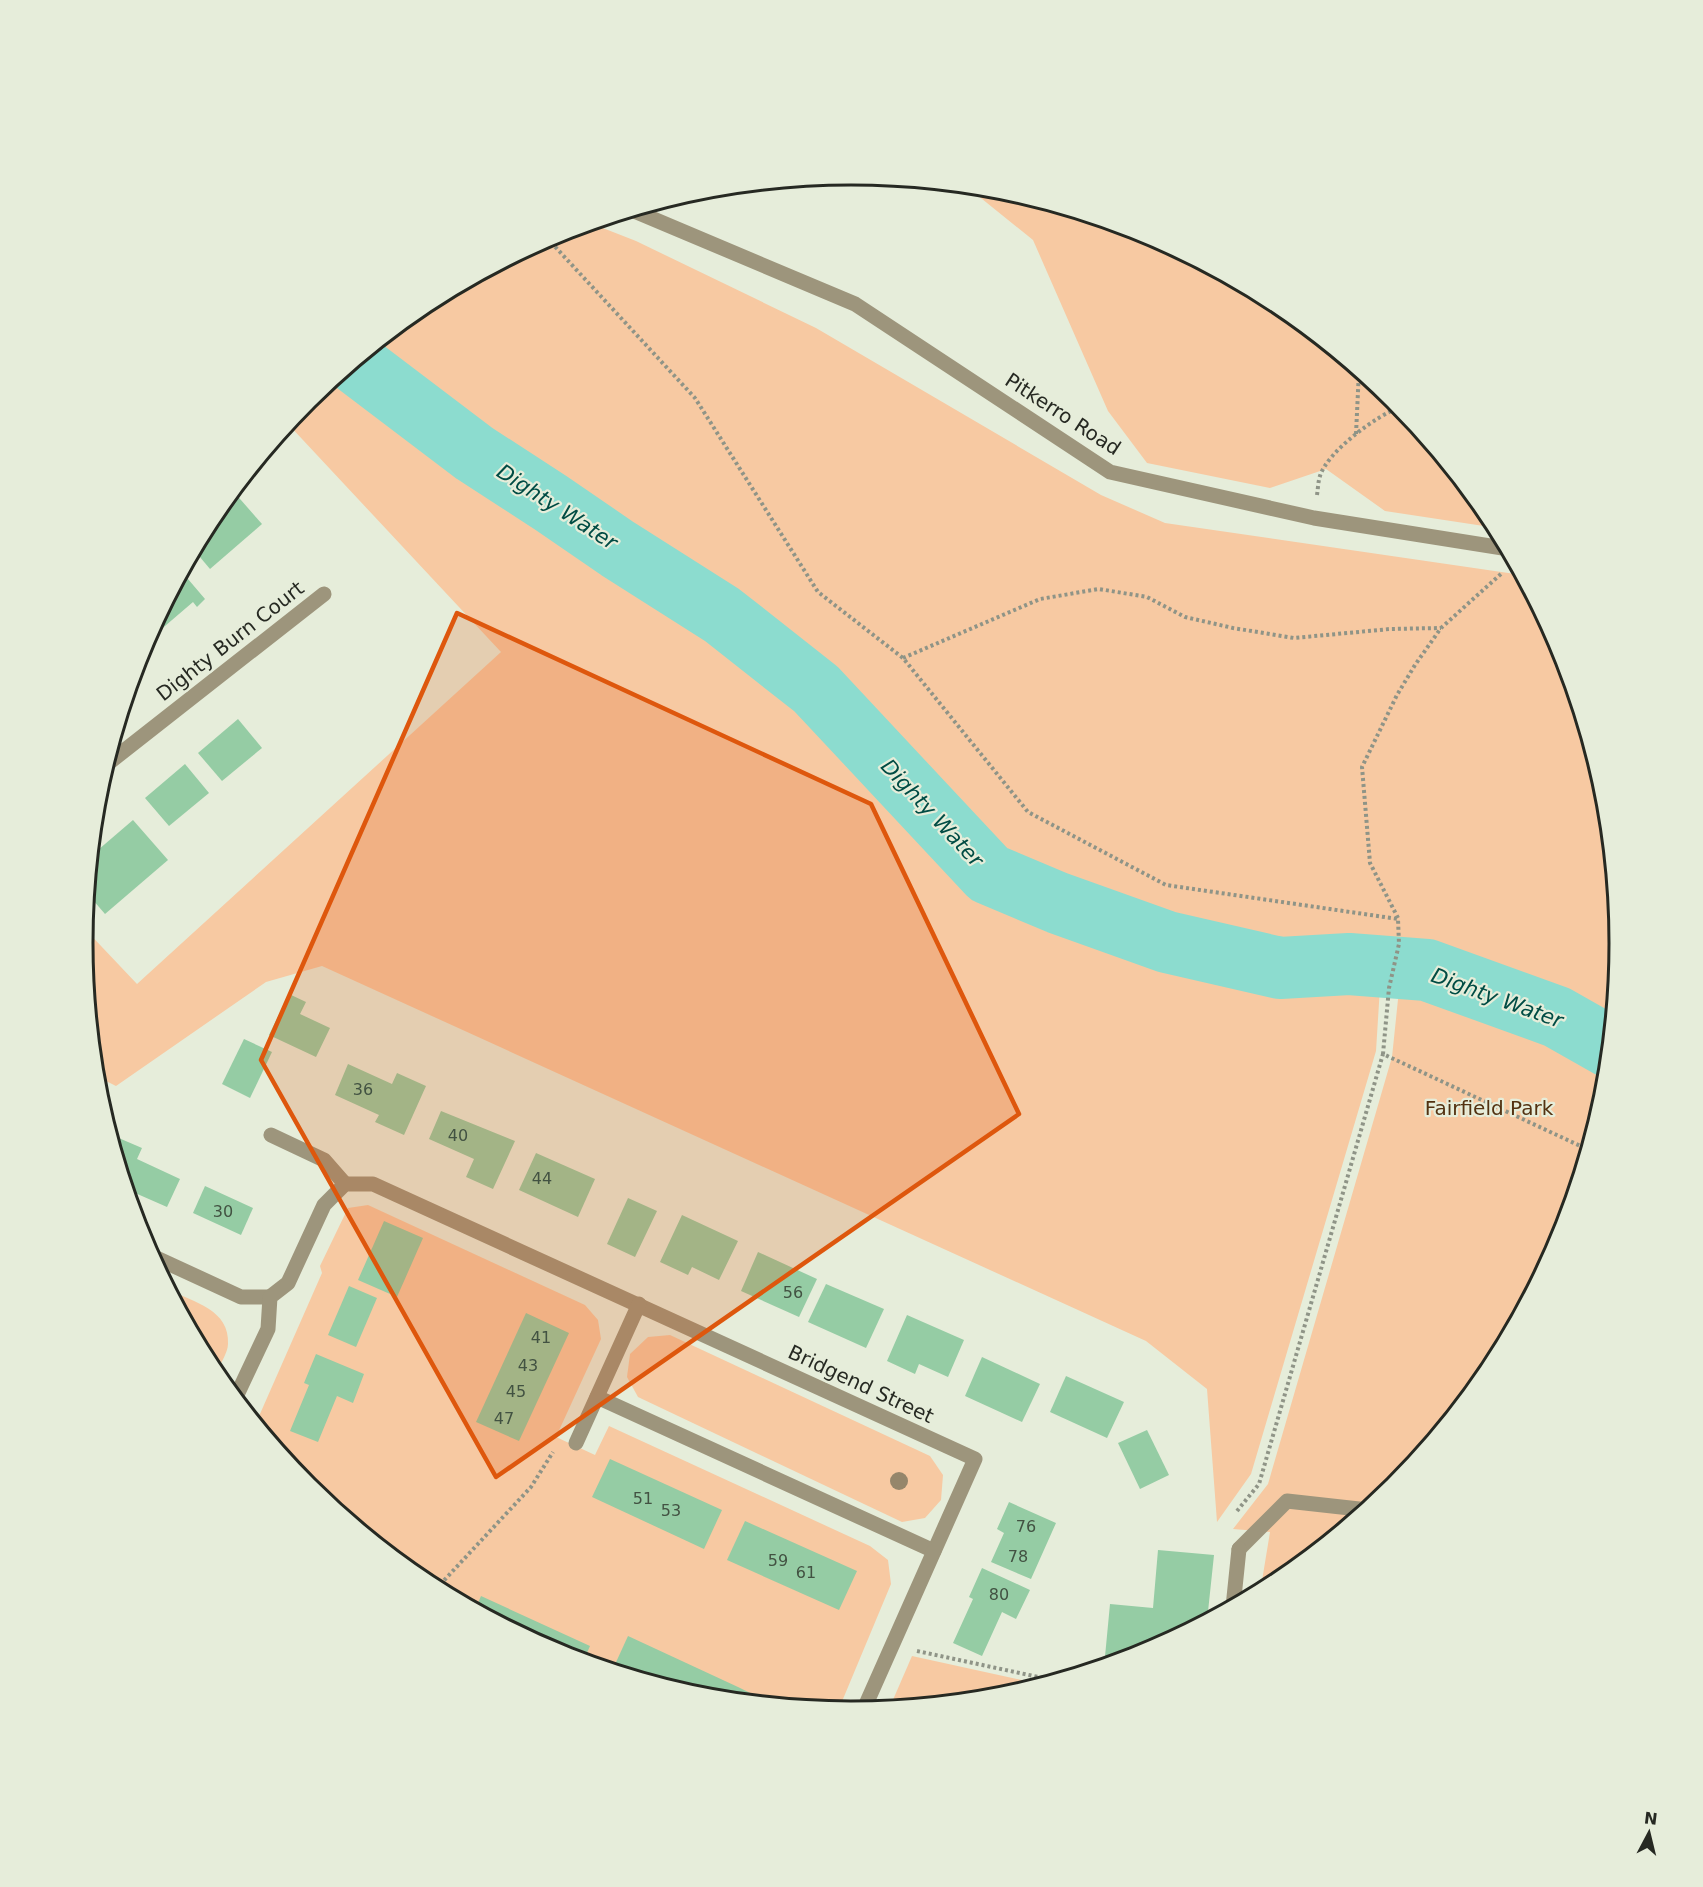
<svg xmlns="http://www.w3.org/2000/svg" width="1703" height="1887" font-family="'DejaVu Sans',sans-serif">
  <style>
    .green { fill: #f7c9a2 }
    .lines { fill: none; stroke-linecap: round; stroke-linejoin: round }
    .river { stroke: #8cdccf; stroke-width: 62 }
    .building { fill: #95cca4 }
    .path { stroke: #8f9487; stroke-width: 4; stroke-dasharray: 3 3; stroke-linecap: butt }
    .lane { stroke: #9d957c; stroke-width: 15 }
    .street { stroke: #9d957c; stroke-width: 15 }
    .tree { fill: #95866b }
    .marked { fill: #de570d; fill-opacity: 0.2; stroke: #de570d; stroke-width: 4.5; stroke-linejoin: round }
    .labels { text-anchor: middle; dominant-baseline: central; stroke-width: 4.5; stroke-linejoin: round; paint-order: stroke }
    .number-label { font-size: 16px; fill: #425242 }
    .street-label { font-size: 20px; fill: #262922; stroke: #e6edda }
    .park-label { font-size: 20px; fill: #533211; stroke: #e6edda }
    .water-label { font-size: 21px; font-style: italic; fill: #004c44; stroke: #e6edda }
    .rim { fill: none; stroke: #262922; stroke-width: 3 }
  </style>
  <rect width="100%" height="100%" fill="#e6edda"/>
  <g class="green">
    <polygon points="966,186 1002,189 1146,233 1279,304 1396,400 1491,517 1497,528 1385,511 1326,469 1270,488 1147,463 1108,411 1033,240"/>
    <polygon points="590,223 636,241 816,328 1101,495 1165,523 1522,575 1562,650 1606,794 1620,943 1606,1094 1562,1238 1491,1371 1395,1488 1278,1583 1260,1593 1270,1532 1233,1529 1268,1484 1392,1057 1399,990 1380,987 1376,1051 1251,1474 1217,1522 1207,1389 1146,1341 322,966 266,982 116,1086 96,1076 83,943 84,928 137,984 501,652 288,424 308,399 425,304 558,233"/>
    <polygon points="368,1205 585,1305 598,1320 601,1339 556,1437 595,1455 609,1426 870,1546 888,1560 891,1584 838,1711 701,1698 557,1654 424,1583 307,1487 255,1423 256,1423 322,1273 320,1266 348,1208"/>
    <path d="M169,1290C194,1302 230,1310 228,1344C228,1353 219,1366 215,1374Z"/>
    <polygon points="670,1335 930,1456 943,1475 941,1500 925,1518 902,1522 638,1397 627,1377 630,1354 648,1337"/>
    <polygon points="912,1656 1044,1685 1001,1698 889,1709"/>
  </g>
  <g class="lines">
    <polyline class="river" points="354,362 474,453 551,503 618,549 722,615 816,689 989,874 1058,903 1167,942 1280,968 1349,964 1427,970 1557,1017 1610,1047"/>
  </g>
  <g class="building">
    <polygon points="233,491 262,524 210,569 194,550 212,516"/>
    <polygon points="182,572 205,599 197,607 193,602 144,644"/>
    <polygon points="238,719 262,748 222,781 198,753"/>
    <polygon points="185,764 209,793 169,826 145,798"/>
    <polygon points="133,820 168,860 105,914 87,893 91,856"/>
    <polygon points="289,994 306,1002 300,1014 330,1028 316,1057 269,1035"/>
    <polygon points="244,1039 272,1052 250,1098 222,1084"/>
    <polygon points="348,1064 392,1084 397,1073 426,1086 404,1135 375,1122 379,1115 335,1095"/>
    <polygon points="441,1111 515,1141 493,1189 466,1177 474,1159 429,1139"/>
    <polygon points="114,1136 142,1148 137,1159 180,1179 167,1207 126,1189 112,1141"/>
    <polygon points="536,1153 595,1179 578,1217 519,1190"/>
    <polygon points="205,1186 253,1208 241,1235 193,1213"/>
    <polygon points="628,1198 657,1211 635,1257 607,1244"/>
    <polygon points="682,1215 738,1241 719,1280 692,1267 688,1275 660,1262"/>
    <polygon points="384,1221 423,1238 397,1297 358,1280"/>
    <polygon points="758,1252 817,1279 799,1317 741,1291"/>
    <polygon points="826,1284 884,1309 866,1348 808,1322"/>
    <polygon points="349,1286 377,1298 356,1347 328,1335"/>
    <polygon points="526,1313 569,1333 519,1441 476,1422"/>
    <polygon points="907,1315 964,1340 948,1377 919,1364 915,1374 887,1361"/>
    <polygon points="316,1354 364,1374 353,1403 337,1396 318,1442 290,1431 309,1385 304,1383"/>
    <polygon points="982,1357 1040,1384 1022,1422 965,1396"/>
    <polygon points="1066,1376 1124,1402 1107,1438 1050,1412"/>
    <polygon points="1147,1430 1169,1475 1140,1489 1118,1443"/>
    <polygon points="610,1459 722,1510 704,1549 592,1497"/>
    <polygon points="1009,1502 1056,1523 1031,1579 991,1562 1004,1533 997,1529"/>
    <polygon points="745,1521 857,1571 839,1610 727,1560"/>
    <polygon points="1158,1550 1214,1555 1207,1621 1145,1654 1104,1667 1110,1604 1153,1608"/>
    <polygon points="982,1568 1030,1590 1016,1619 1002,1612 982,1656 953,1643 973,1599 969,1597"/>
    <polygon points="481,1596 590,1646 583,1662 557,1654 475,1610"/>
    <polygon points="628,1636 738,1687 775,1705 701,1698 612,1671"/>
  </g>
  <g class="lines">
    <g class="path">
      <polyline points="547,238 695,398 818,592 903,658 1028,812 1166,885 1398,919 1399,944 1389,988 1383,1054 1589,1150"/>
      <polyline points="1356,434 1359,370"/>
      <path d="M1317,495C1318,489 1318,482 1320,476C1327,452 1378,414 1401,407"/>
      <polyline points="903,658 1040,599 1099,589 1147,597 1185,617 1233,628 1294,638 1390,629 1441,628"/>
      <polyline points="1398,918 1370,863 1362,767 1397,695 1415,665 1441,628 1502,573"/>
      <polyline points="1237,1511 1259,1484 1383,1054"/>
      <polyline points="436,1589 531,1487 553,1452"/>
      <polyline points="917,1651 1057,1681"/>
    </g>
    <polyline class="lane" points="1239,1549 1287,1501 1368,1510"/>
    <g class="street">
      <polyline points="632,210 855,304 1110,472 1314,518 1509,549"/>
      <polyline points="106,765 324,594"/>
      <polyline points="271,1135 324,1160 345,1184"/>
      <polyline points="150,1255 241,1297 270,1297"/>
      <polyline points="597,1397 934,1551"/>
      <polyline points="235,1399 268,1329 270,1297 288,1283 324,1205 345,1184 373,1184 975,1459 863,1711"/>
      <polyline points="576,1443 639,1304"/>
      <polyline points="1233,1607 1239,1549"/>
    </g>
  </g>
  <circle class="tree" cx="899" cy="1481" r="9"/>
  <path class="marked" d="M457,613L871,804L1019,1114L496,1477L261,1060Z"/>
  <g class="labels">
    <g class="number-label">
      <text x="363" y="1089">36</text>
      <text x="458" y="1135">40</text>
      <text x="542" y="1178">44</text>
      <text x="223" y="1211">30</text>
      <text x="793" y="1292">56</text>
      <text x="541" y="1337">41</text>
      <text x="528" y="1365">43</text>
      <text x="516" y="1391">45</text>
      <text x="504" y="1418">47</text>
      <text x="643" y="1498">51</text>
      <text x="671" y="1510">53</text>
      <text x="1026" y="1526">76</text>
      <text x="1018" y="1556">78</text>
      <text x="778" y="1560">59</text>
      <text x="806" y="1572">61</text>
      <text x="999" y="1594">80</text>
    </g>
    <g class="street-label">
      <text transform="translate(1063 414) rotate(33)">Pitkerro Road</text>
      <text transform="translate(230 641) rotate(-38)">Dighty Burn Court</text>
      <text transform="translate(861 1384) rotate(25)">Bridgend Street</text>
    </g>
    <g class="park-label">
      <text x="1489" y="1108">Fairfield Park</text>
    </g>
    <g class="water-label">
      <text transform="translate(557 507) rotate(33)">Dighty Water</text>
      <text transform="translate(932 813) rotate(47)">Dighty Water</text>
      <text transform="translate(1497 998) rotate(20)">Dighty Water</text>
    </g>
  </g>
  <path d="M0 0H1703V1887H0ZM93 943a758 758 0 1 1 1516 0a758 758 0 1 1-1516 0Z" fill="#e6edda" fill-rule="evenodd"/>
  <path class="rim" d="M93 943a758 758 0 1 1 1516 0a758 758 0 1 1-1516 0Z"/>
  <g transform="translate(1649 1833) rotate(7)" stroke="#e6edda" stroke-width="4.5" paint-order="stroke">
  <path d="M0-4.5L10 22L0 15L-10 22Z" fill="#262922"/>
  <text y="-9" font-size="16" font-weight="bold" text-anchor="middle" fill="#262922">N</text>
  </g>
</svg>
